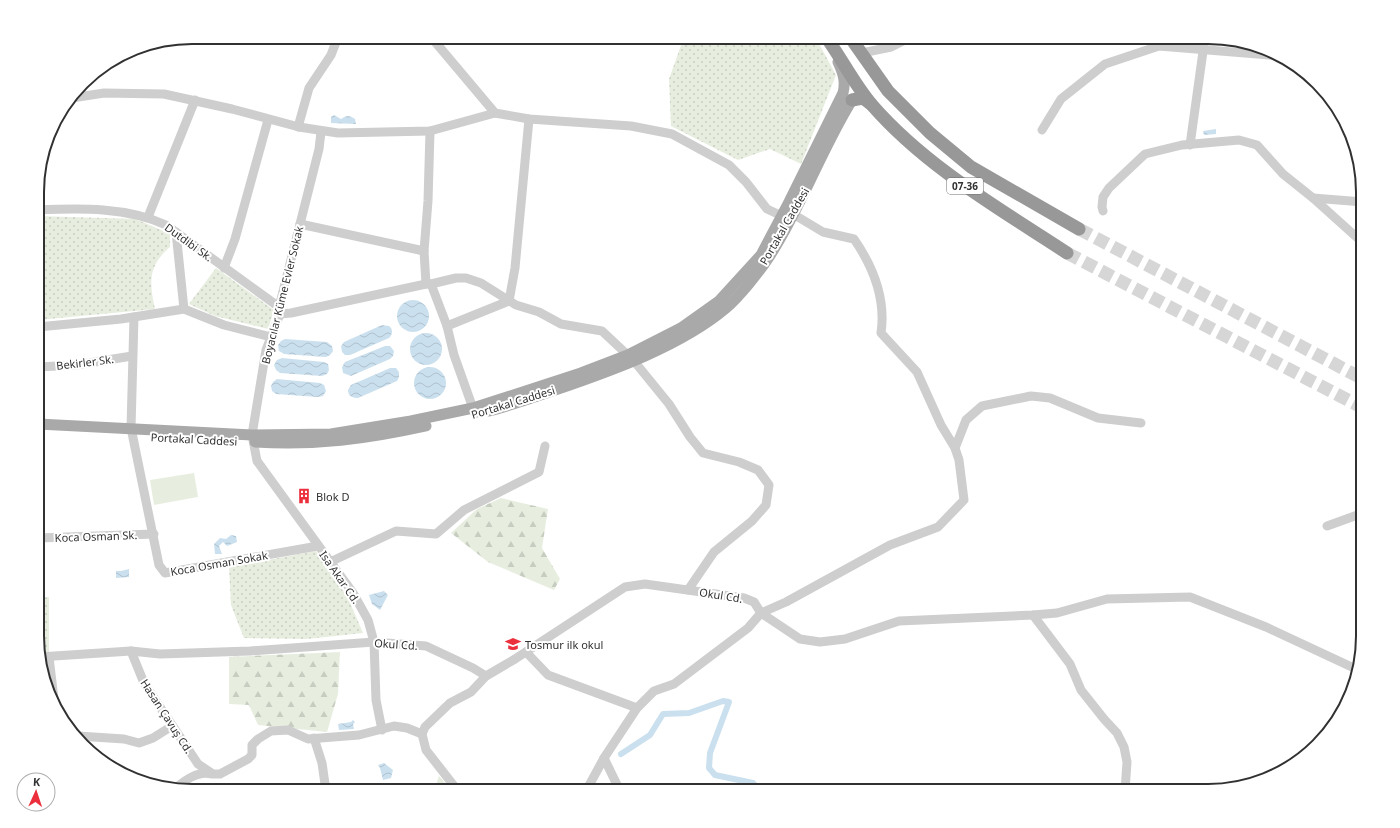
<svg xmlns="http://www.w3.org/2000/svg" width="1400" height="828" font-family="'Noto Sans',sans-serif">
  <style>
    .grass { fill: url(#grass-dots) }
    .forest { fill: url(#forest-firs) }
    .park { fill: url(#park-crowns) }
    .garden { fill: #e7eedf }
    .water { fill: url(#water-waves) }
    .lines { fill: none; stroke-linecap: round; stroke-linejoin: round }
    .canal { stroke: #cbe0ee; stroke-width: 6 }
    .highway-tunnel { stroke: #d6d6d6; stroke-width: 13; stroke-dasharray: 13 6; stroke-linecap: butt }
    .minor { stroke: #cecece; stroke-width: 9 }
    .major { stroke: #a9a9a9; stroke-width: 11 }
    .highway { stroke: #989898; stroke-width: 13 }
    .labels { text-anchor: middle; dominant-baseline: central; stroke-width: 4; stroke-linejoin: round; paint-order: stroke }
    .shield { fill: #fff; stroke: #6f6f6f; stroke-width: 1 }
    .shield-label { font-size: 10px; font-weight: bold; fill: #313131 }
    .street-label { font-size: 11px; fill: #313131; stroke: #fff }
    .poi-label { font-size: 11px; fill: #313131; stroke: #fff; text-anchor: start }
    .rim { fill: none; stroke: #313131; stroke-width: 2 }
  </style>
  <defs>
    <pattern id="grass-dots" width="8" height="8" patternUnits="userSpaceOnUse"><rect width="8" height="8" fill="#e7eedf"/><path d="M2 2h.1M6 6h.1" fill="none" stroke="#c7cdc0" stroke-width="1.8" stroke-linecap="round"/></pattern>
    <pattern id="forest-firs" width="22" height="20" patternUnits="userSpaceOnUse"><rect width="22" height="20" fill="#e7eedf"/><path d="M5 1l3.5 6h-7zM16 11l3.5 6h-7z" fill="#c7cdc0"/></pattern>
    <pattern id="park-crowns" width="20" height="18" patternUnits="userSpaceOnUse"><rect width="20" height="18" fill="#e7eedf"/><path d="M2 6a3 3 0 1 1 6 0M12 15a3 3 0 1 1 6 0" fill="none" stroke="#c7cdc0"/></pattern>
    <pattern id="water-waves" width="16" height="10" patternUnits="userSpaceOnUse"><rect width="16" height="10" fill="#cbe0ee"/><path d="M0 5q4-4 8 0t8 0" fill="none" stroke="#afc1cd"/></pattern>
  </defs>
  <rect width="100%" height="100%" fill="#fff"/>
  <g class="grass">
    <polygon points="684,37 776,37 780,42 817,40 836,75 801,164 770,149 738,160 671,126 669,79"/>
    <path d="M38,216L136,219L170,234V247C148,266 149,282 155,309L38,320Z"/>
    <polygon points="216,268 274,310 268,329 215,316 189,304"/>
    <polygon points="316,551 348,598 363,633 307,639 244,638 231,605 229,567"/>
    <polygon points="49,597 49,652 38,652 38,598"/>
  </g>
  <g class="forest">
    <polygon points="501,498 548,509 542,548 560,579 554,590 488,562 451,533 477,509"/>
    <polygon points="340,652 338,694 327,732 258,725 249,705 229,704 229,657"/>
  </g>
  <polygon class="park" points="439,776 452,791 434,791"/>
  <polygon class="garden" points="194,473 198,497 154,505 150,480"/>
  <g class="water">
    <path d="M334,115L341,119C347,115 349,115 355,119L356,124L331,123V117Z"/>
    <polygon points="1216,129 1216,134 1204,135 1203,131"/>
    <circle cx="413" cy="316" r="16"/>
    <path d="M382,325L389,326C393,329 393,334 389,338L350,355H345L342,352L341,346L344,342Z"/>
    <circle cx="426" cy="349" r="16"/>
    <polygon points="285,339 327,342 332,346 333,351 330,355 326,357 284,354 279,351 278,345 281,341"/>
    <polygon points="385,346 390,346 394,351 393,356 390,359 351,376 343,373 342,367 345,362"/>
    <polygon points="282,358 324,362 328,364 329,370 327,374 322,376 280,373 276,370 274,365 277,360"/>
    <circle cx="430" cy="383" r="16"/>
    <path d="M390,368H396L399,372V377L397,381L358,398C352,398 348,396 348,390L351,385Z"/>
    <polygon points="277,379 320,383 324,385 326,391 323,396 318,397 276,394 272,391 271,386 273,382"/>
    <polygon points="231,535 236,536 237,542 227,546 223,542 219,546 222,554 215,554 214,544 220,538 226,539"/>
    <polygon points="129,569 129,577 116,578 116,571 121,571"/>
    <polygon points="384,591 388,595 380,610 372,604 369,595"/>
    <polygon points="353,720 355,722 353,724 354,729 339,730 338,724 351,722"/>
    <polygon points="384,763 393,770 391,778 383,780 380,768 378,765"/>
  </g>
  <g class="lines">
    <polyline class="canal" points="621,754 650,735 663,714 689,713 723,701 729,702 710,753 709,768 715,775 753,783 756,786 756,791"/>
    <g class="highway-tunnel">
      <polyline points="1079,229 1363,379"/>
      <polyline points="1067,253 1363,408"/>
    </g>
    <g class="minor">
      <path d="M431,37L495,113L529,119L631,126L672,134L729,165L746,182L767,209L782,216L793,214L823,232L854,239C874,268 886,299 881,333L917,372L941,425L955,448L959,460L964,500L938,527L890,545L786,602L761,613L748,628L674,684L654,691L637,708L604,758L586,791"/>
      <polyline points="862,53 891,47 911,37"/>
      <polyline points="72,98 104,93 164,94 232,109 299,127 338,133 430,131 495,113"/>
      <polyline points="298,127 309,88 331,55 338,37"/>
      <polyline points="1042,130 1061,99 1105,64 1159,46 1281,56"/>
      <polyline points="430,131 428,201 424,251 426,284 431,284 447,326 454,355 475,414"/>
      <polyline points="321,132 319,149 279,307 280,314 266,350 252,435 257,461 353,593 368,620 374,642 376,700 382,730"/>
      <polyline points="1190,145 1205,37"/>
      <polyline points="1313,198 1363,202"/>
      <path d="M38,210C80,208 127,207 166,225L279,307"/>
      <polyline points="1103,211 1102,207 1103,197 1109,188 1145,154 1182,145 1239,140 1257,145 1283,174 1313,198 1363,243"/>
      <polyline points="148,217 195,100"/>
      <polyline points="300,224 424,251"/>
      <polyline points="176,232 184,309"/>
      <polyline points="224,268 235,239 268,120"/>
      <polyline points="431,284 456,278 466,278 481,283 516,305 539,312 561,324 602,331 634,361 669,404 690,437 703,453 739,462 758,470 769,485 766,505 752,521 714,552 688,590"/>
      <polyline points="280,314 291,313 426,284"/>
      <polyline points="134,317 131,428 159,565 165,573 318,546"/>
      <polyline points="447,326 509,301 515,268 529,119"/>
      <polyline points="38,327 121,319 184,309 224,325 271,337"/>
      <polyline points="38,367 76,365 132,356"/>
      <polyline points="955,448 966,420 982,406 1031,396 1050,398 1098,418 1141,423"/>
      <polyline points="1327,526 1363,513"/>
      <polyline points="38,538 154,534"/>
      <polyline points="330,562 396,531 436,534 464,510 539,472 545,446"/>
      <polyline points="1033,615 1070,664 1081,690 1104,719 1117,733 1124,747 1127,762 1125,791"/>
      <polyline points="131,651 144,683 198,764 213,774 220,774 248,759 252,755 252,745 258,739 271,731 288,730 308,739 359,735 394,726 407,728 422,734 425,727 450,703 471,692 486,676"/>
      <polyline points="526,652 548,675 637,708"/>
      <polyline points="39,657 131,651 160,654 250,651 374,642 426,646 473,668 486,676 515,659 625,587 645,584 744,598 754,602 761,613 800,639 820,642 845,639 899,621 1033,615 1057,613 1107,599 1190,597 1266,627 1356,669"/>
      <polyline points="49,657 54,699"/>
      <polyline points="422,734 426,750 458,791"/>
      <polyline points="78,736 124,739 139,743 153,738 172,726"/>
      <polyline points="314,738 322,763 326,791"/>
      <polyline points="604,758 620,791"/>
      <path d="M175,789C185,780 199,771 211,774"/>
    </g>
    <g class="major">
      <path d="M489,411C512,405 534,397 555,390C611,371 681,346 726,308C739,297 760,271 769,257C801,208 821,150 852,100"/>
      <path d="M38,424L252,435L331,434L411,421L473,408L581,373L628,355L681,328L719,301L761,255L789,202L843,93C846,81 843,73 838,62"/>
      <path d="M255,442C315,446 367,439 426,426"/>
    </g>
    <g class="highway">
      <path d="M826,37C842,59 854,84 872,105C926,167 1000,209 1067,253"/>
      <polyline points="850,37 888,91 930,133 971,167 1079,229"/>
      <polyline points="852,100 863,98 871,104"/>
    </g>
  </g>
  <defs>
    <g id="building-bare" transform="scale(1.2)"><path d="M-4-6H4V6H1V3H-1V6H-4ZM-2.5-4.3h1.7v1.8h-1.7ZM.8-4.3h1.7v1.8H.8ZM-2.5-1h1.7V.8h-1.7ZM.8-1h1.7V.8H.8Z" fill="#ec2f3c" stroke="#fff" stroke-width="2.5" paint-order="stroke"/></g>
    <g id="school-bare" transform="scale(1.2)"><path d="M0-5L7-2L0 1L-7-2ZM-4 1L0 2.5L4 1V4Q0 6-4 4Z" fill="#ec2f3c" stroke="#fff" stroke-width="2.5" paint-order="stroke"/></g>
  </defs>
  <g fill-rule="evenodd">
    <use href="#building-bare" x="304" y="496"/>
    <use href="#school-bare" x="513" y="644"/>
  </g>
  <g class="labels">
    <rect class="shield" x="947" y="178" width="36" height="16" rx="3"/>
    <g class="shield-label">
      <text x="965" y="186">07-36</text>
    </g>
    <g class="street-label">
      <text transform="translate(784 226) rotate(-60)">Portakal Caddesi</text>
      <text transform="translate(189 242) rotate(36)">Dutdibi Sk.</text>
      <text transform="translate(282 295) rotate(-76)">Boyacılar Küme Evler Sokak</text>
      <text transform="translate(85 362) rotate(-7)">Bekirler Sk.</text>
      <text transform="translate(513 402) rotate(-17)">Portakal Caddesi</text>
      <text transform="translate(194 439) rotate(3)">Portakal Caddesi</text>
      <text transform="translate(96 536) rotate(-2)">Koca Osman Sk.</text>
      <text transform="translate(219 563) rotate(-10)">Koca Osman Sokak</text>
      <text transform="translate(340 577) rotate(55)">Isa Akar Cd.</text>
      <text transform="translate(721 595) rotate(9)">Okul Cd.</text>
      <text transform="translate(396 644) rotate(4)">Okul Cd.</text>
      <text transform="translate(167 716) rotate(57)">Hasan Çavuş Cd.</text>
    </g>
    <g class="poi-label">
      <text x="316" y="496">Blok D</text>
      <text x="525" y="644">Tosmur ilk okul</text>
    </g>
  </g>
  <path d="M0 0H1400V828H0ZM192 44H1208A148 148 0 0 1 1356 192V636A148 148 0 0 1 1208 784H192A148 148 0 0 1 44 636V192A148 148 0 0 1 192 44Z" fill="#fff" fill-rule="evenodd"/>
  <path class="rim" d="M192 44H1208A148 148 0 0 1 1356 192V636A148 148 0 0 1 1208 784H192A148 148 0 0 1 44 636V192A148 148 0 0 1 192 44Z"/>
  <g transform="translate(36 792) rotate(3)"><circle r="19" fill="#ffffff" stroke="#adadad"/>
  <path d="M0-3L7 15L0 10L-7 15Z" fill="#ec2f3c"/>
  <text y="-6" font-size="11" font-weight="bold" text-anchor="middle" fill="#313131">K</text>
  </g>
</svg>
